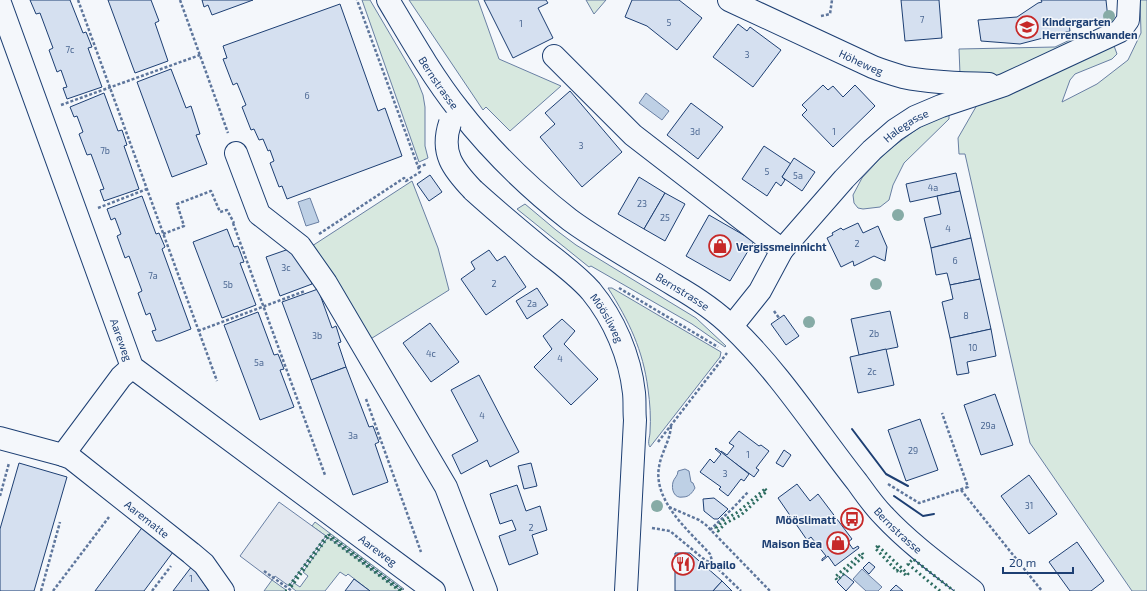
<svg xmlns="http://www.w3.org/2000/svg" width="1147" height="591" font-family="'Exo 2',sans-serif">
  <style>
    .green { fill: #d7e8df; stroke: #687fa3 }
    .parking { fill: #e3e8f0; stroke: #687fa3 }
    .water { fill: #bed0e5; stroke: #687fa3 }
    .building { fill: #d5e0f0; stroke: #1d3f73 }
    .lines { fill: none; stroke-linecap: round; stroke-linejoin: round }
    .minor-casing { stroke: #1d3f73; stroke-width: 24 }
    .major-casing { stroke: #1d3f73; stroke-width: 24 }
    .path { stroke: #5e769c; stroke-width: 2.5; stroke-dasharray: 3 2; stroke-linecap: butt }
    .minor { stroke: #f4f7fb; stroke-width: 22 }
    .major { stroke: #f4f7fb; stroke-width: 22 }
    .minor-bridge-casing { stroke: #1d3f73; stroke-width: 24; stroke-linecap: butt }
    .minor-bridge { stroke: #f4f7fb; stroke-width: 22 }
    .hedge { stroke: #2c6c60; stroke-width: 3; stroke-dasharray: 2 3; stroke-linecap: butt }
    .wall { stroke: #1d3f73; stroke-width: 2 }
    .tree { fill: #86aba6 }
    .labels { text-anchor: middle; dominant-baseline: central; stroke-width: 3; stroke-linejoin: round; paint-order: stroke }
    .number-label { font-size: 9px; fill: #4b6792 }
    .poi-label { font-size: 11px; font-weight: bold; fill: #1d3f73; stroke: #f4f7fb; text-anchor: start }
    .street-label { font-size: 11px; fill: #1d3f73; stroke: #f4f7fb }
  </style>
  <rect width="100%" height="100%" fill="#f4f7fb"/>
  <g class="green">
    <polygon points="362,0 370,0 417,80 423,95 425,107 425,146 428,158 419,162"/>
    <polygon points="409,0 478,0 499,59 561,86 510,131 486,107 483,110"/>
    <polygon points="586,0 606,0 594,14"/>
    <polygon points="1140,0 1147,0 1147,591 1132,591 1030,443 965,154 959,154 958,138 977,105 960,74 959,49 1055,47 1076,37 1113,43 1117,54 1112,59 1075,74 1070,80 1062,102 1097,84 1128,60 1141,33"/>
    <polygon points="949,115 949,119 904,163 893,185 889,200 880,207 863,209 858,208 854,203 853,195 862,178 887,151 917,129 933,120"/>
    <polygon points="412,181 438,248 449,290 369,340 312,246"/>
    <polygon points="525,204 556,230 576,245 696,318 726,346 725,347 692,324 591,266 589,267 517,209"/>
    <path d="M608,288H612L721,352L720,357L650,447C647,443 650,437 650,432C651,418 650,403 648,389C643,350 629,321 608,288Z"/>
    <polygon points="315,522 404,589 403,590 328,534 326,536 312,526"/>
    <polygon points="328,537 401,591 370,591 348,574 346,576 340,572 325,591 296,591 291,587 294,583 300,587 308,576 303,572"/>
    <polygon points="272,580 286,590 285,591 264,591"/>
  </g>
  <polygon class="parking" points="279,502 326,536 289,586 275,576 272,580 240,556"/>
  <g class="water">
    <polygon points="646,93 669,111 662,120 639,103"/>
    <polygon points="310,198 319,222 306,226 298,202"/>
    <path d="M685,469L689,471L691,482L693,483L695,488C692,493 689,497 683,497C674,499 671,489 673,482C674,478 678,476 678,471Z"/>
    <polygon points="862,569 882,587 878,591 866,591 853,579"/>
  </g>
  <g class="building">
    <polygon points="30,0 70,0 83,33 86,32 92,47 88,48 102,87 67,99 63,88 67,87 61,70 57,72 49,50 53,48 40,13 36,14"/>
    <polygon points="108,0 151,0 159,21 155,23 168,61 135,73"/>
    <polygon points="202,0 253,0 212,15 208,5 204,7"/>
    <polygon points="484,0 546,0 548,3 538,8 553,38 513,58"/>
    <polygon points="632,0 679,0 702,18 677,50 647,26 625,17"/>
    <polygon points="901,0 939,0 942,38 905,41"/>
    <polygon points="1041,0 1106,0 1108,19 1069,24 1070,31 1020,44 981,41 978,20 1017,17 1038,3 1042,2"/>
    <polygon points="340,4 378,111 385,108 402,156 287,199 282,186 279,187 270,163 274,161 270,150 268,151 263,139 259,140 254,129 251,130 242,107 246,105 237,83 233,85 223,59 227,58 223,46"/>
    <polygon points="738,24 747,31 750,27 781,50 753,87 713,57"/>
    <polygon points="171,69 186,108 191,106 200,134 196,135 207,164 172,177 137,82"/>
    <polygon points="823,85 828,90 833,86 843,97 855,85 875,106 833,147 802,115 807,110 802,105"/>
    <polygon points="570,91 622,152 582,187 540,137 555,124 545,113"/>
    <polygon points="104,93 118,131 122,130 127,145 124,146 139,189 104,201 100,190 104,189 91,154 87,155 79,134 83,132 77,116 74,117 70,107"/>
    <polygon points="691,103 723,127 698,159 667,135"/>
    <polygon points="764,146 791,164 782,177 785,180 781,186 776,182 767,196 742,179"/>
    <polygon points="794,158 815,172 802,191 782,177"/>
    <polygon points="956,173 960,191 910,202 906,184"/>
    <polygon points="430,175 442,192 429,201 417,184"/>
    <polygon points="639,177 665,193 644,229 618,214"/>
    <polygon points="960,191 971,238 931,248 924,218 941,214 937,196"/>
    <polygon points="665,193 685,204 665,241 644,229"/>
    <polygon points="142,196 156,234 159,233 165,247 162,249 191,329 160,341 156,341 152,331 156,330 150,313 146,315 138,293 142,291 129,256 125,258 117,236 121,234 115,218 111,220 107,209"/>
    <polygon points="709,215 754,241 730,281 686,256"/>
    <polygon points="858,223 863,233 878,226 887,247 885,261 874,256 854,266 853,261 841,267 827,238 833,235 832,233 841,228 843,230"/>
    <polygon points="227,229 234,247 238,246 244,262 240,263 256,305 222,318 193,242"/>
    <polygon points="971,238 980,279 950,285 947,273 936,275 931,248"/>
    <polygon points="289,249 310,277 312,284 280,296 266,257"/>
    <polygon points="489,250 497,261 505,256 526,287 486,315 461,279 475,269 471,262"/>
    <polygon points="980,279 991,329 950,338 942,302 953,299 950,285"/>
    <polygon points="537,288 548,305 527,319 516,301"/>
    <polygon points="318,289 332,328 336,326 341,342 338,343 346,367 311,380 282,302"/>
    <polygon points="890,311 898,347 859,355 851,319"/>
    <polygon points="258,312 274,355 278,354 284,369 280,370 294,407 260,420 224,325"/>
    <polygon points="784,315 799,336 786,345 771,324"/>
    <polygon points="562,319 575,331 564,344 598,379 571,405 534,367 552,349 543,336"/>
    <polygon points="430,323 459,362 431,382 403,343"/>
    <polygon points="991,329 996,356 967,362 969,373 957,375 950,338"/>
    <polygon points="886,349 894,385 858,393 850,357"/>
    <polygon points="346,367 369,427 373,426 379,442 375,444 388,482 353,495 311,380"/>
    <polygon points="479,375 519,452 490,467 487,460 461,474 452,455 478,441 451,390"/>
    <polygon points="995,394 1013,445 981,455 964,405"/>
    <polygon points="920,419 938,470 906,481 888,430"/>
    <polygon points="739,431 759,446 761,445 769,451 756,468 759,470 754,477 720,452 721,451 727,455 734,446 729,443"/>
    <polygon points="716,448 749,474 744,481 741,479 728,496 719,489 721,487 700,472 710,459 714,463 721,454 715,449"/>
    <polygon points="784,450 791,455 783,467 776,463"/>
    <polygon points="19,463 67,477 34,591 0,591 0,529"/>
    <polygon points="531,463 537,486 524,489 518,466"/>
    <polygon points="1029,475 1057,514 1029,534 1001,496"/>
    <polygon points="797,484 810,501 818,494 852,539 848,542 853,549 858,546 859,548 835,566 828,556 822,561 822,559 826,556 811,537 807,540 778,498"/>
    <polygon points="517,485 526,511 540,506 547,530 532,535 538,554 509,565 499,536 516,530 512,520 500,524 490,494"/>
    <polygon points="714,498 728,509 718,519 714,519 704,511 703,499"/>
    <polygon points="144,525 176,548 144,591 95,591"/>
    <polygon points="1077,542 1104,581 1091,591 1070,591 1049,562"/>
    <polygon points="675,553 690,553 722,581 713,591 675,591"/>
    <polygon points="869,562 875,567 869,574 863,568"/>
    <polygon points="192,566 209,591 173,591"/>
    <polygon points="844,574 854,582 846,591 837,582"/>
    <polygon points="354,579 370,591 345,591"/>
    <polygon points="722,581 732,591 713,591"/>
    <polygon points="896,585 903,591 890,591"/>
  </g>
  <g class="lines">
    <g class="minor-casing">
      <g id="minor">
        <path id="s1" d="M729,0L873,67C883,71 893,74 903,77C931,83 961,83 989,84"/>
        <path id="s2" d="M0,3L132,367L434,591"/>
        <polyline points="554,56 633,135 782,250"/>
        <polyline points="236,153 259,214 300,246 326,283 446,487 486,591"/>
        <path id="s3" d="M473,190C495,210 519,230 542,249C559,262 577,275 591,291C614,319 630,356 634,393C635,402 634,411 635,420L626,591"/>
        <path id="s4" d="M732,326L760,291L782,250L844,179L872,150L895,130L915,117L941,106L1004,85L1120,31L1128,20L1129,0"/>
        <polyline points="0,438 63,455 121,377 132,367"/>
        <path id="s5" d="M63,455L71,458L191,553L204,564L223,591"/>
      </g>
    </g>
    <g class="major-casing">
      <g id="major">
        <path id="s6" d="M388,0C410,37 432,76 459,110C491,151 529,188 570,220C603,244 640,264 674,285C695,297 715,310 732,327C780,373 816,430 857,482C865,493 873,505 883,515C910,544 942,567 973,591"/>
      </g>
    </g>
    <g class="path">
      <polyline points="78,0 217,381"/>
      <polyline points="180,0 228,133"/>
      <polyline points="821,16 830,14 832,0"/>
      <polyline points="61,105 200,55"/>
      <polyline points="418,167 427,164"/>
      <polyline points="98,208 147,189"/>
      <polyline points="233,223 325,475"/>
      <polyline points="163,234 184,226 177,204 211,191 220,212 227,210 234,223"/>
      <polyline points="319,234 404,178 406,181 420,172 357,0"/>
      <polyline points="619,288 718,347"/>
      <polyline points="774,311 779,318"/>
      <polyline points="198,331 305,291"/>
      <polyline points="366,399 421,552"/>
      <path d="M671,426C670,441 661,453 659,467C653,501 689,531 710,554L713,564"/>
      <polyline points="658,442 727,353"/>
      <polyline points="888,484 919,503 968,487 942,413"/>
      <polyline points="961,490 1042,591"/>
      <polyline points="0,496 9,463"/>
      <polyline points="669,507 699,520 706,525 770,591"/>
      <polyline points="652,528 670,531 705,560 713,564 741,591"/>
      <polyline points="710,530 733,508 748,492"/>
      <polyline points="264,571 292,591"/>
      <polyline points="41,591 60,522"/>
      <polyline points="53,591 109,517"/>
      <polyline points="152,591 171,566"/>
    </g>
    <use href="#minor" class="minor"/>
    <use href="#major" class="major"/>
    <g class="minor-bridge-casing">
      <path id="minor-bridge" d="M450,123C440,153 453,169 473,190"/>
    </g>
    <use href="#minor-bridge" class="minor-bridge"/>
    <g class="hedge">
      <polygon points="765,489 767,491 741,515 726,523 718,531 716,528 724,520 738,512"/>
      <polygon points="878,546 908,574 907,576 898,569 897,571 875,548"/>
      <polygon points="862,553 864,556 837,580 835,577"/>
      <polyline points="285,591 287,591"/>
      <polyline points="400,591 328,537 291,587 289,586 328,534 403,591"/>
      <polyline points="940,591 908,564 913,559 954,591"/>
    </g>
    <g class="wall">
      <polyline points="852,429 886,474 908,486"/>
      <polyline points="894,496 923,516 934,514"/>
    </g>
  </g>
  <g class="tree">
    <circle cx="1109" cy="16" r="6"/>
    <circle cx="898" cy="215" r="6"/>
    <circle cx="876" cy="284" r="6"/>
    <circle cx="809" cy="322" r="6"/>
    <circle cx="657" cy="506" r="6"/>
  </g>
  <defs>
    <g id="school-ring" transform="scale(1.15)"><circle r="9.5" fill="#f4f7fb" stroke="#c62828" stroke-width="1.5"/><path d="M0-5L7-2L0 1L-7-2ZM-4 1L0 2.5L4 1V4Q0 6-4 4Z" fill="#c62828"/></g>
    <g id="shop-ring" transform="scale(1.15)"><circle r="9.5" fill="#f4f7fb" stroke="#c62828" stroke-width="1.5"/><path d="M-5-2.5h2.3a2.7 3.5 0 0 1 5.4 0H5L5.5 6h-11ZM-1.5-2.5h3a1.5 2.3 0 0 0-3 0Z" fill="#c62828"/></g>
    <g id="bus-ring" transform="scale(1.15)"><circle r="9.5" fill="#f4f7fb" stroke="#c62828" stroke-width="1.5"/><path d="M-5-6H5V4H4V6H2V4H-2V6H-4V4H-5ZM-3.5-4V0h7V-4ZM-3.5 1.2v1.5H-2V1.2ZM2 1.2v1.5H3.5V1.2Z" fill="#c62828"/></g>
    <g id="restaurant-ring" transform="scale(1.15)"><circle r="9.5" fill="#f4f7fb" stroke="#c62828" stroke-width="1.5"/><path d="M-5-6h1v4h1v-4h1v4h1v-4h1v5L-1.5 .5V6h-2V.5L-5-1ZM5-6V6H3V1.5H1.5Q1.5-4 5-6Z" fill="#c62828"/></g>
  </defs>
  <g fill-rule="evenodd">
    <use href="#school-ring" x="1027" y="27"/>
    <use href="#shop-ring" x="720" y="246"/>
    <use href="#bus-ring" x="852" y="519"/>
    <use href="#shop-ring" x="838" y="543"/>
    <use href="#restaurant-ring" x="683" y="564"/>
  </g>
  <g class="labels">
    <g class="number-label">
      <text x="922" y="19">7</text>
      <text x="669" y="22">5</text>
      <text x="521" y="23">1</text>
      <text x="70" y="49">7c</text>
      <text x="747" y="54">3</text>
      <text x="307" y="95">6</text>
      <text x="695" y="131">3d</text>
      <text x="834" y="131">1</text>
      <text x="581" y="145">3</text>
      <text x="105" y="150">7b</text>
      <text x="767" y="171">5</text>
      <text x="798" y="175">5a</text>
      <text x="933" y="187">4a</text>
      <text x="642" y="203">23</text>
      <text x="665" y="217">25</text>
      <text x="948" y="228">4</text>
      <text x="857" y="243">2</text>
      <text x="955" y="260">6</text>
      <text x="286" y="267">3c</text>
      <text x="153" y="275">7a</text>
      <text x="494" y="283">2</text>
      <text x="228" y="284">5b</text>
      <text x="532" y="303">2a</text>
      <text x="966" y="315">8</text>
      <text x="874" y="333">2b</text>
      <text x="317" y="335">3b</text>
      <text x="973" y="347">10</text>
      <text x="431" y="353">4c</text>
      <text x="560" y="358">4</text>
      <text x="259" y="362">5a</text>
      <text x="872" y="371">2c</text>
      <text x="482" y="415">4</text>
      <text x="988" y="425">29a</text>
      <text x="353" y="435">3a</text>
      <text x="913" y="450">29</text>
      <text x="748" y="454">1</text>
      <text x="725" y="473">3</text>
      <text x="1029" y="505">31</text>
      <text x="531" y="527">2</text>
      <text x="191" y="578">1</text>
    </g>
    <g class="poi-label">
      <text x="1042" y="21">Kindergarten<tspan x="1042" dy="13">Herrenschwanden</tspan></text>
      <text x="736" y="246">Vergissmeinnicht</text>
      <text x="836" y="519" text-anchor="end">Mööslimatt</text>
      <text x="822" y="543" text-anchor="end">Maison Bea</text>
      <text x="698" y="564">Arbailo</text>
    </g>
    <g class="street-label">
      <text stroke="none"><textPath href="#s1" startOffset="146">Höheweg</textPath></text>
      <text stroke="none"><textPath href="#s6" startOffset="97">Bernstrasse</textPath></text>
      <text stroke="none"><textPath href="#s4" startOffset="268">Halegasse</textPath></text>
      <text stroke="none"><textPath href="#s6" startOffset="421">Bernstrasse</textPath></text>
      <text stroke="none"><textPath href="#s3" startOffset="187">Möösliweg</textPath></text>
      <text stroke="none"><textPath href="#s2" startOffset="358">Aareweg</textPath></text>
      <text stroke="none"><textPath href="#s5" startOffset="106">Aarematte</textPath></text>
      <text stroke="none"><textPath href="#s6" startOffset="745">Bernstrasse</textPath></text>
      <text stroke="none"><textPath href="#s2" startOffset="694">Aareweg</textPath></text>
    </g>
  </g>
  <path d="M1003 567v6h70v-6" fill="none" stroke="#1d3f73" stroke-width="2"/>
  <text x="1009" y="567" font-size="12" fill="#1d3f73" stroke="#f4f7fb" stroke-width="3" paint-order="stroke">20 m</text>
</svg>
